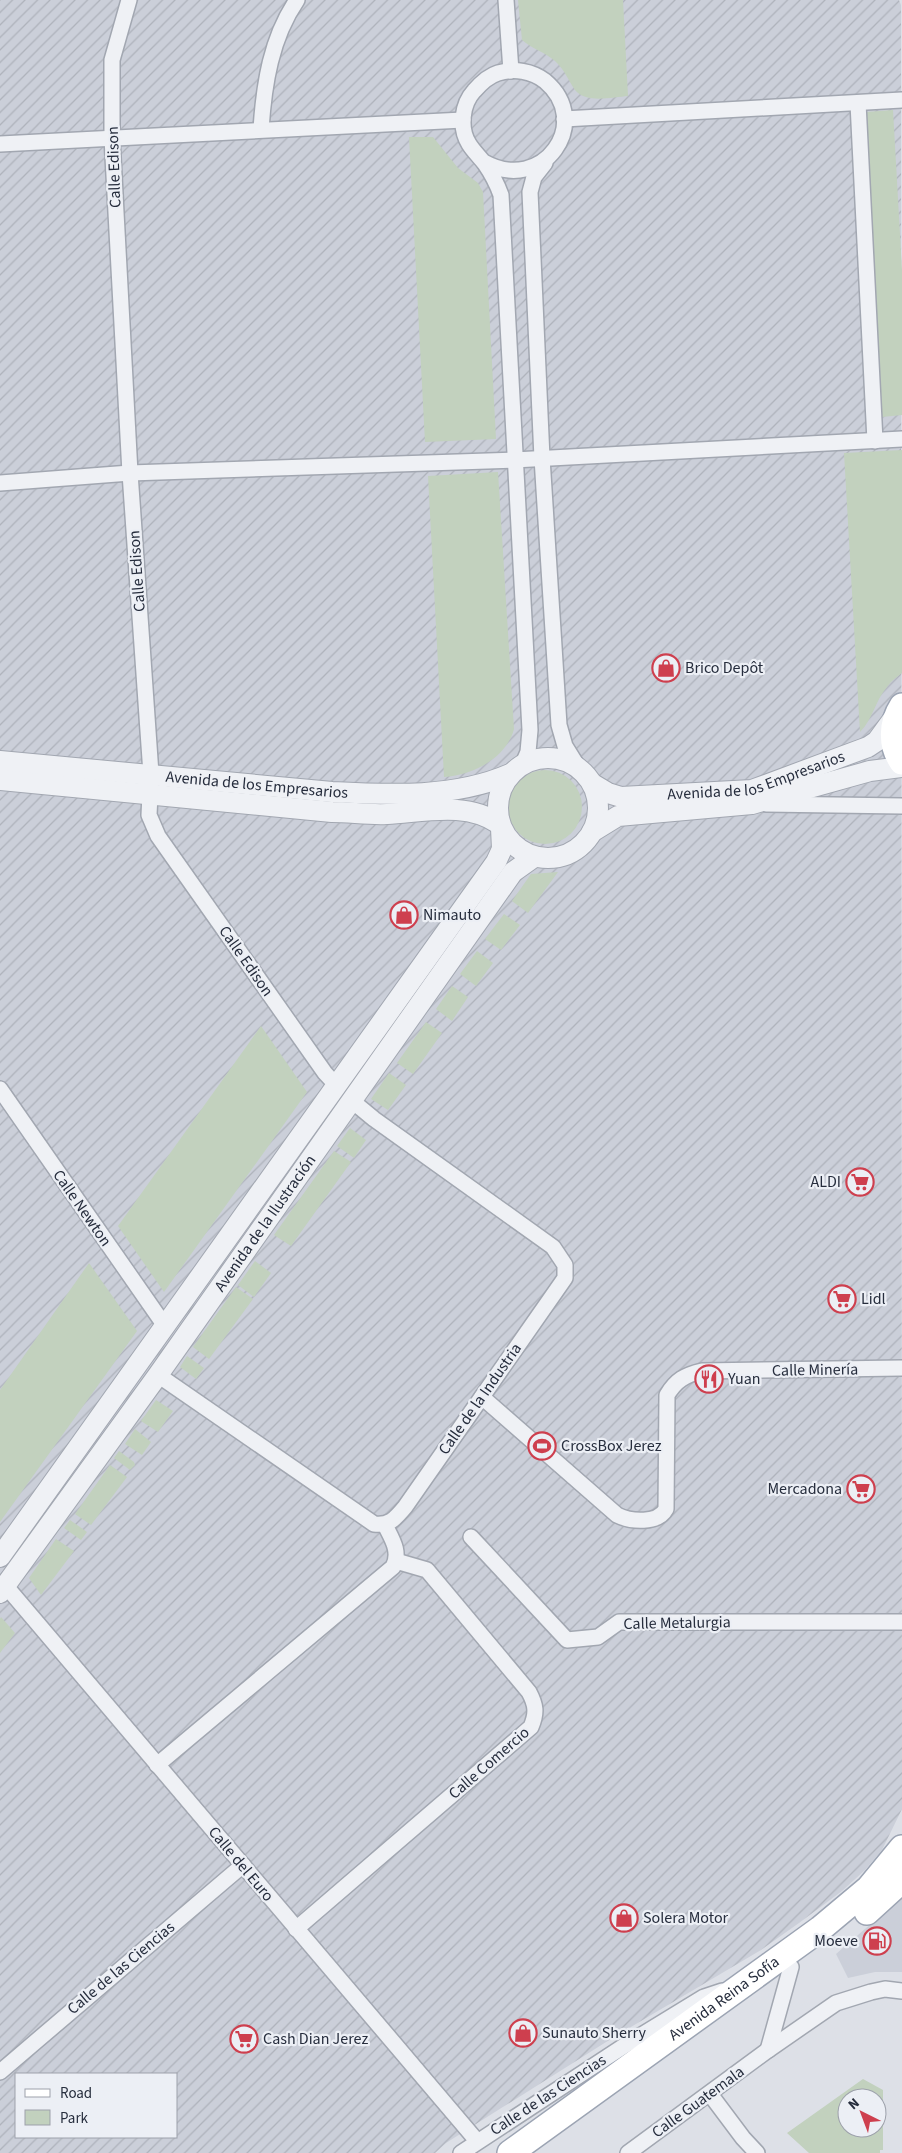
<svg xmlns="http://www.w3.org/2000/svg" width="902" height="2153" font-family="'Source Sans 3',sans-serif">
  <style>
    .built { fill: #cbcfd9 }
    .industrial { fill: url(#industrial-furrows); fill-rule: evenodd }
    .green { fill: #c2d1be; fill-rule: evenodd }
    .lines { fill: none; stroke-linecap: round; stroke-linejoin: round }
    .minor-casing { stroke: #a2a7b1; stroke-width: 18 }
    .tertiary-casing { stroke: #a2a7b1; stroke-width: 22 }
    .primary-casing { stroke: #9ca4b3; stroke-width: 28 }
    .minor { stroke: #eff1f5; stroke-width: 15 }
    .tertiary { stroke: #eff1f5; stroke-width: 20 }
    .primary { stroke: #fff; stroke-width: 25 }
    .labels { text-anchor: middle; dominant-baseline: central; stroke-width: 4.5; stroke-linejoin: round; paint-order: stroke }
    .street-label { font-size: 16px; fill: #262d3d; stroke: #eceff5 }
    .poi-label { font-size: 16px; fill: #262d3d; stroke: #eceff5; text-anchor: start }
  </style>
  <defs>
    <pattern id="industrial-furrows" width="10" height="10" patternUnits="userSpaceOnUse" patternTransform="scale(1.25)"><rect width="10" height="10" fill="#cbcfd9"/><path d="M-1 1l2-2M0 10L10 0M9 11l2-2" fill="none" stroke="#aeb2bb"/></pattern>
  </defs>
  <rect width="100%" height="100%" fill="#dde0e7"/>
  <polygon class="built" points="902,1897 902,1972 875,1972 848,1978 836,1954"/>
  <path class="industrial" d="M0,0H899L901,5L902,1809L882,1850L865,1870L842,1891L799,1923L761,1950L614,2037L446,2143L435,2153H0ZM16,2074H176V2137H16Z"/>
  <g class="green">
    <path d="M518,0H623L628,96C613,97 586,104 575,90C568,80 565,70 555,61C545,52 532,49 522,40Z"/>
    <polygon points="893,110 902,270 902,415 882,417 866,112"/>
    <polygon points="409,137 433,137 458,168 478,183 483,192 496,439 425,442"/>
    <path d="M902,450V673C897,677 891,681 887,687C875,701 873,719 860,732L844,453Z"/>
    <path d="M498,472L514,729C506,759 472,775 444,777L428,476Z"/>
    <circle cx="545" cy="807" r="37"/>
    <polygon points="558,872 528,913 512,901 531,874"/>
    <polygon points="504,914 520,925 501,950 485,939"/>
    <polygon points="477,951 493,963 476,986 460,974"/>
    <polygon points="452,986 468,997 452,1021 436,1009"/>
    <polygon points="426,1022 442,1033 413,1074 397,1063"/>
    <polygon points="261,1026 307,1092 164,1292 118,1226"/>
    <polygon points="389,1073 406,1085 388,1110 371,1099"/>
    <polygon points="350,1128 366,1140 354,1158 337,1146"/>
    <polygon points="334,1151 351,1162 291,1246 274,1235"/>
    <polygon points="255,1261 271,1273 254,1297 238,1285"/>
    <polygon points="89,1263 137,1331 0,1522 0,1390"/>
    <polygon points="236,1287 253,1299 209,1359 193,1347"/>
    <polygon points="187,1356 204,1368 196,1379 180,1367"/>
    <polygon points="156,1400 173,1411 158,1432 141,1421"/>
    <polygon points="135,1429 151,1442 142,1455 125,1444"/>
    <polygon points="119,1451 134,1462 135,1465 130,1470 114,1458"/>
    <polygon points="110,1465 127,1477 91,1525 75,1514"/>
    <polygon points="70,1520 87,1532 81,1540 64,1528"/>
    <polygon points="56,1539 74,1551 41,1595 29,1578"/>
    <polygon points="1,1617 15,1633 0,1653 0,1619"/>
    <path d="M863,2079L883,2090V2150H880V2153H809L787,2133ZM865,2097L877,2098V2128H863L853,2132C833,2125 847,2111 847,2098Z"/>
  </g>
  <g class="lines">
    <g class="minor-casing">
      <g id="minor">
        <polyline points="129,0 112,60 112,138 130,473 151,774 149,815 158,836 325,1073 337,1086"/>
        <polyline points="506,0 511,71"/>
        <polyline points="858,103 875,441"/>
        <polyline points="564,119 902,100"/>
        <path d="M261,129C264,84 271,38 297,0"/>
        <polyline points="0,144 463,120"/>
        <path d="M484,162C543,195 594,122 545,81C532,71 514,68 498,73C488,76 481,83 474,91C462,104 459,128 469,144C474,152 480,157 485,164C492,174 497,184 501,195L530,730L528,752L523,764"/>
        <polyline points="545,163 534,177 530,192 542,458 559,725 565,746 578,767"/>
        <polyline points="0,483 130,473 514,460 902,439"/>
        <polyline points="766,804 902,806"/>
        <polyline points="0,1089 165,1326"/>
        <path d="M158,1375L374,1524C389,1526 395,1519 405,1507L565,1278V1265L553,1247L374,1119L351,1100"/>
        <path d="M482,1397L617,1515C631,1522 658,1524 666,1509L667,1395C676,1380 685,1375 702,1371L902,1368"/>
        <polyline points="471,1537 567,1640 598,1637 619,1622 902,1622"/>
        <polyline points="5,1585 477,2141"/>
        <path d="M157,1765L393,1567C401,1552 392,1539 385,1525"/>
        <path d="M296,1929L531,1727C537,1713 536,1705 529,1692L427,1570L396,1561"/>
        <polyline points="768,2050 791,1967"/>
        <polyline points="0,2072 243,1865"/>
        <polyline points="710,2094 743,2138 757,2153"/>
        <polyline points="461,2153 627,2044 704,1997 722,1991"/>
        <polyline points="628,2153 768,2050 836,2003 871,1992 885,1989 902,1991"/>
      </g>
    </g>
    <g class="tertiary-casing">
      <g id="tertiary">
        <circle cx="548" cy="808" r="50"/>
        <path id="s1" d="M0,761L332,792C391,795 455,798 510,774"/>
        <path d="M0,780L332,812C350,812 369,815 387,814C424,812 467,801 499,824"/>
        <path id="s2" d="M593,784L608,793L621,797L752,790L868,747L877,741L896,715"/>
        <polyline points="592,832 618,816 752,804 870,771 902,767"/>
        <polyline points="0,1557 496,862 502,849 501,828"/>
        <path id="s3" d="M0,1593L158,1375L513,872L534,857"/>
      </g>
    </g>
    <g class="primary-casing">
      <g id="primary">
        <path d="M902,706C891,723 890,745 902,762"/>
        <polyline points="867,1912 902,1880"/>
        <path id="s4" d="M510,2153L820,1929L869,1888L902,1848"/>
      </g>
    </g>
    <use href="#minor" class="minor"/>
    <use href="#tertiary" class="tertiary"/>
    <use href="#primary" class="primary"/>
  </g>
  <defs>
    <g id="shop-ring" transform="scale(1.4375)"><circle r="9.5" fill="#eceff5" stroke="#ce3f4e" stroke-width="1.5"/><path d="M-5-2.5h2.3a2.7 3.5 0 0 1 5.4 0H5L5.5 6h-11ZM-1.5-2.5h3a1.5 2.3 0 0 0-3 0Z" fill="#ce3f4e"/></g>
    <g id="supermarket-ring" transform="scale(1.4375)"><circle r="9.5" fill="#eceff5" stroke="#ce3f4e" stroke-width="1.5"/><path d="M-6-5.5h2.5l.6 2H6L4.5 2H-2.5L-4.4-4H-6ZM-1.5 3.2a1.3 1.3 0 1 0 .1 0ZM3 3.2a1.3 1.3 0 1 0 .1 0Z" fill="#ce3f4e"/></g>
    <g id="restaurant-ring" transform="scale(1.4375)"><circle r="9.5" fill="#eceff5" stroke="#ce3f4e" stroke-width="1.5"/><path d="M-5-6h1v4h1v-4h1v4h1v-4h1v5L-1.5 .5V6h-2V.5L-5-1ZM5-6V6H3V1.5H1.5Q1.5-4 5-6Z" fill="#ce3f4e"/></g>
    <g id="stadium-ring" transform="scale(1.4375)"><circle r="9.5" fill="#eceff5" stroke="#ce3f4e" stroke-width="1.5"/><path d="M0-5a6.5 5 0 1 0 0 10a6.5 5 0 1 0 0-10ZM-3.5-1.8h7v3.6h-7Z" fill="#ce3f4e"/></g>
    <g id="fuel-ring" transform="scale(1.4375)"><circle r="9.5" fill="#eceff5" stroke="#ce3f4e" stroke-width="1.5"/><path d="M-5.5-6h7V0h2V4h1.3V-2.5L3-4.5l.8-.8L6-3V5H2.5V1h-1V6h-7ZM-4.2-4.7v3.2H.2V-4.7Z" fill="#ce3f4e"/></g>
  </defs>
  <g fill-rule="evenodd">
    <use href="#shop-ring" x="666" y="668"/>
    <use href="#shop-ring" x="404" y="915"/>
    <use href="#supermarket-ring" x="860" y="1182"/>
    <use href="#supermarket-ring" x="842" y="1299"/>
    <use href="#restaurant-ring" x="709" y="1379"/>
    <use href="#stadium-ring" x="542" y="1446"/>
    <use href="#supermarket-ring" x="861" y="1489"/>
    <use href="#shop-ring" x="624" y="1918"/>
    <use href="#fuel-ring" x="877" y="1941"/>
    <use href="#shop-ring" x="523" y="2033"/>
    <use href="#supermarket-ring" x="244" y="2039"/>
  </g>
  <g class="labels">
    <g class="street-label">
      <text transform="translate(114 167) rotate(-92)">Calle Edison</text>
      <text transform="translate(137 571) rotate(-94)">Calle Edison</text>
      <text stroke="none"><textPath href="#s2" startOffset="169">Avenida de los Empresarios</textPath></text>
      <text stroke="none"><textPath href="#s1" startOffset="258">Avenida de los Empresarios</textPath></text>
      <text transform="translate(246 961) rotate(55)">Calle Edison</text>
      <text transform="translate(82 1208) rotate(55)">Calle Newton</text>
      <text stroke="none"><textPath href="#s3" startOffset="455">Avenida de la Ilustración</textPath></text>
      <text transform="translate(815 1370) rotate(-1)">Calle Minería</text>
      <text transform="translate(480 1399) rotate(-55)">Calle de la Industria</text>
      <text transform="translate(677 1623) rotate(-1)">Calle Metalurgia</text>
      <text transform="translate(489 1763) rotate(-41)">Calle Comercio</text>
      <text transform="translate(241 1864) rotate(50)">Calle del Euro</text>
      <text transform="translate(121 1968) rotate(-40)">Calle de las Ciencias</text>
      <text stroke="none"><textPath href="#s4" startOffset="264">Avenida Reina Sofía</textPath></text>
      <text transform="translate(548 2095) rotate(-33)">Calle de las Ciencias</text>
      <text transform="translate(698 2102) rotate(-36)">Calle Guatemala</text>
    </g>
    <g class="poi-label">
      <text x="685" y="668">Brico Depôt</text>
      <text x="423" y="915">Nimauto</text>
      <text x="841" y="1182" text-anchor="end">ALDI</text>
      <text x="861" y="1299">Lidl</text>
      <text x="728" y="1379">Yuan</text>
      <text x="561" y="1446">CrossBox Jerez</text>
      <text x="842" y="1489" text-anchor="end">Mercadona</text>
      <text x="643" y="1918">Solera Motor</text>
      <text x="858" y="1941" text-anchor="end">Moeve</text>
      <text x="542" y="2033">Sunauto Sherry</text>
      <text x="263" y="2039">Cash Dian Jerez</text>
    </g>
  </g>
  <rect x="15" y="2073" width="162" height="65" fill="#eceff5" stroke="#9da1ab"/>
  <rect x="25" y="2089" width="25" height="8" fill="#ffffff" stroke="#9da1ab"/>
  <text x="60" y="2098" font-size="15" fill="#262d3d">Road</text>
  <rect x="25" y="2110" width="25" height="15" fill="#c2d1be" stroke="#9da1ab"/>
  <text x="60" y="2123" font-size="15" fill="#262d3d">Park</text>
  <g transform="translate(862 2113) rotate(318)"><circle r="24" fill="#eceff5" stroke="#9da1ab"/>
  <path d="M0-4L9 19L0 12L-9 19Z" fill="#ce3f4e"/>
  <text y="-8" font-size="14" font-weight="bold" text-anchor="middle" fill="#262d3d">N</text>
  </g>
</svg>
